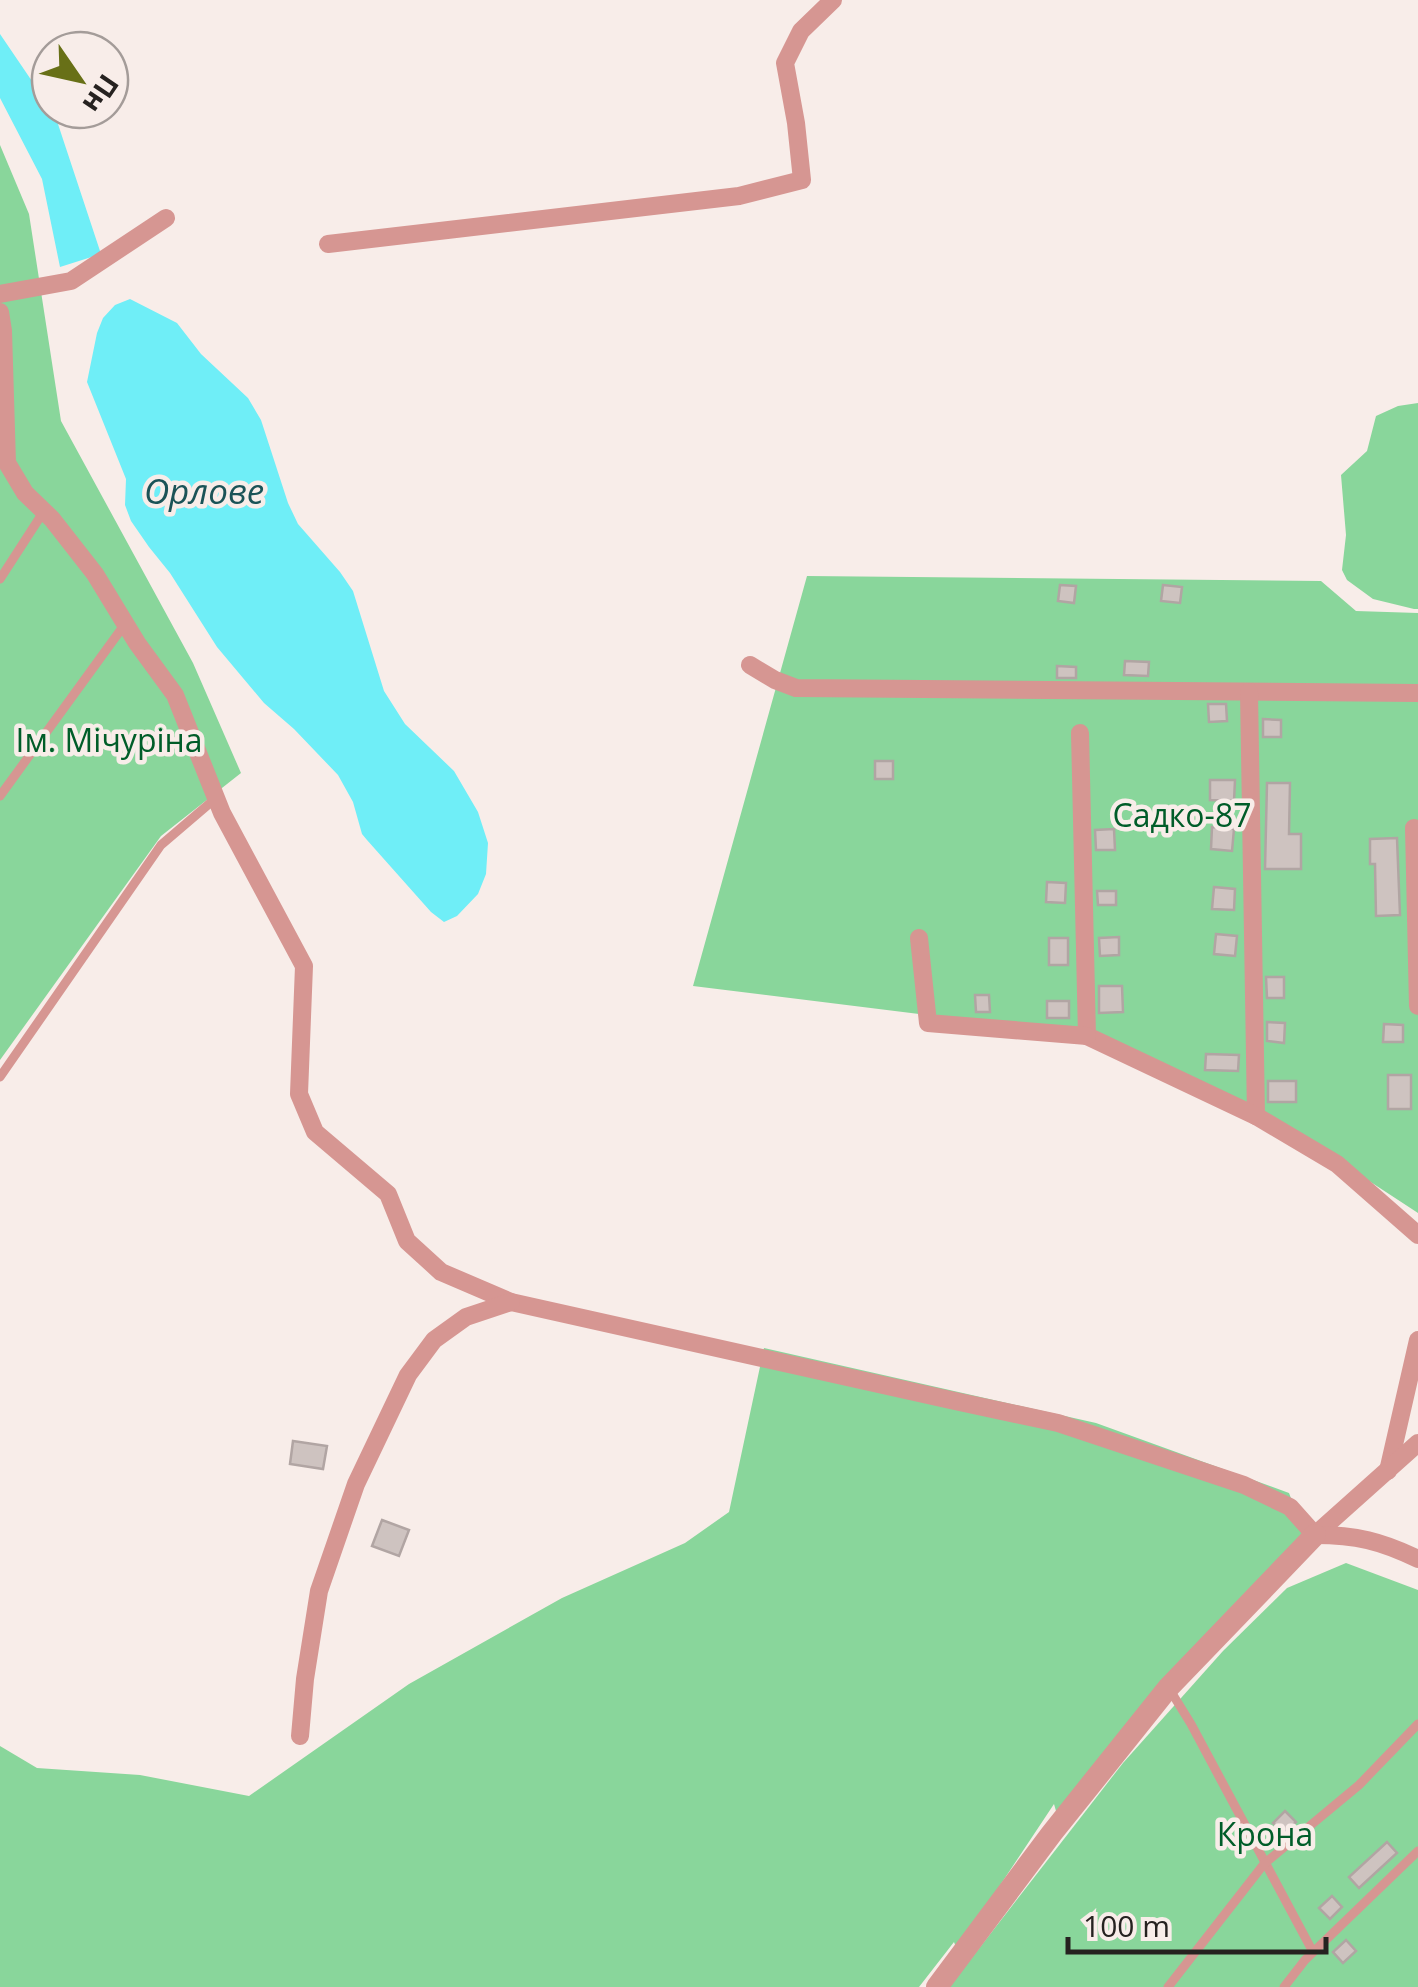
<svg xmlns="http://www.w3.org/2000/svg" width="1418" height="1987" font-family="'Open Sans',sans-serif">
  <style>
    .green { fill: #89d69b }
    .water { fill: #6feef7 }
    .building { fill: #cec3c0; stroke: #b1a5a3; stroke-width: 2.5 }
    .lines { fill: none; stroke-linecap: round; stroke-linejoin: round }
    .service { stroke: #d69692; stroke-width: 9 }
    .minor { stroke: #d69692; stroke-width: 18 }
    .tertiary { stroke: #d69692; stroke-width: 22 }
    .labels { text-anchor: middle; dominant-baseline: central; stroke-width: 9; stroke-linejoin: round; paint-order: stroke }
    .park-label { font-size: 32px; fill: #005d29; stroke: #f8ede9 }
    .water-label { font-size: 35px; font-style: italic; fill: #1b5357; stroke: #f8ede9 }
  </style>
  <rect width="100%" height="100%" fill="#f8ede9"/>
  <g class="green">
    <polygon points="0,145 29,214 61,421 193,663 241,773 161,836 0,1060"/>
    <polygon points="1418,403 1418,609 1414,609 1373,599 1347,580 1342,570 1346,535 1341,475 1367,451 1376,416 1398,406"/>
    <polygon points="807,576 1321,581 1356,611 1418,613 1418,1213 1279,1122 1094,1031 919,1014 693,986"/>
    <polygon points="764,1348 1096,1423 1289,1493 1305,1535 1058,1818 1054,1804 957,1950 954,1942 919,1987 0,1987 0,1746 37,1768 140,1775 249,1796 409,1684 562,1598 685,1543 729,1512"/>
    <polygon points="1346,1563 1418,1590 1418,1987 949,1987 1123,1763 1223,1651 1287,1588"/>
  </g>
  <g class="water">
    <polygon points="0,34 55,115 101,254 60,267 42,179 0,98"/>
    <polygon points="130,299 177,323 201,354 248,398 261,420 288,503 298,524 340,572 353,591 384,691 405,724 454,771 478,812 488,843 486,874 478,894 457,916 444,922 431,912 367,840 362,834 353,802 338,775 294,729 264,703 217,647 170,573 149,547 131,521 125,505 126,479 87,382 97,333 103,318 115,305"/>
  </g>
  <g class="building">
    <polygon points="1060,585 1076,586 1074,603 1058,601"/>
    <polygon points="1163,585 1182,587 1180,603 1161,601"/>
    <polygon points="1125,661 1149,662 1148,676 1124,675"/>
    <polygon points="1057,666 1076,667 1076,678 1057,678"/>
    <polygon points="1208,704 1226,704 1227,721 1209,722"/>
    <polygon points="1263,719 1281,720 1281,737 1263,737"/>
    <rect x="875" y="761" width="18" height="18"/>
    <polygon points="1210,780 1235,780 1234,801 1210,800"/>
    <polygon points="1267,783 1290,783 1289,834 1301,834 1301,869 1265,869"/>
    <polygon points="1212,827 1234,829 1232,851 1211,849"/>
    <polygon points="1114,829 1115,850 1096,850 1095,830"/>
    <polygon points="1397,838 1400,915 1376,916 1375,864 1370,864 1370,839"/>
    <polygon points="1047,882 1066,883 1065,903 1046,902"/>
    <polygon points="1214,887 1235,889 1234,910 1212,909"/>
    <polygon points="1097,891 1116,891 1116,905 1098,905"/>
    <polygon points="1216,934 1237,936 1235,956 1214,954"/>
    <polygon points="1119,937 1119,955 1100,956 1099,938"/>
    <rect x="1049" y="938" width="19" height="27"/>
    <polygon points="1266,977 1284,977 1284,998 1267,998"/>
    <polygon points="1099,986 1122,986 1123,1012 1099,1013"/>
    <polygon points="975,995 989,995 990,1012 976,1012"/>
    <rect x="1047" y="1001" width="22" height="17"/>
    <polygon points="1267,1022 1285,1023 1284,1043 1267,1041"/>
    <polygon points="1384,1024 1403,1025 1403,1042 1383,1042"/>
    <polygon points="1206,1054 1239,1055 1238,1071 1205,1070"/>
    <rect x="1388" y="1075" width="23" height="34"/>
    <rect x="1268" y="1081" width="28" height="21"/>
    <polygon points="293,1441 327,1446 323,1469 290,1464"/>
    <polygon points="382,1520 409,1530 399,1556 372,1546"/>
    <polygon points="1285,1811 1296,1822 1284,1834 1273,1823"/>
    <polygon points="1387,1842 1397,1853 1359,1888 1349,1877"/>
    <polygon points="1332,1896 1342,1907 1330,1919 1319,1908"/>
    <polygon points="1346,1940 1356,1951 1343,1963 1333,1952"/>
  </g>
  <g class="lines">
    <g class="service">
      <polyline points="0,579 44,511"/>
      <polyline points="0,796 125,624"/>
      <polyline points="0,1077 161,845 216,798"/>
      <polyline points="1170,1690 1191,1724 1313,1952"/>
      <polyline points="1168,1987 1264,1864 1359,1785 1418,1724"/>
      <polyline points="1284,1987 1305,1960 1418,1851"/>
    </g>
    <g class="minor">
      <polyline points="328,244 739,196 802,180 796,123 785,63 801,31 833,0"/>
      <polyline points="0,294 71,281 166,218"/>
      <polyline points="0,312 3,331 7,463 25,493 52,519 95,574 137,643 175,695 222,813 304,966 299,1094 315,1132 388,1194 407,1241 441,1272 511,1302 955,1401 1058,1423 1244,1485 1290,1507 1315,1535"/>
      <polyline points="750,665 775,680 796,688 1418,693"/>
      <polyline points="1249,692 1256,1116 1337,1164 1418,1235"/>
      <polyline points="1080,733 1087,1036 1256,1116"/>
      <polyline points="1414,828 1418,1006"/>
      <polyline points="919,938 928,1023 1087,1036"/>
      <polyline points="1388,1471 1418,1340"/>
      <polyline points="1315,1535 1418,1443"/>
      <path d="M1315,1535C1356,1535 1381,1541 1418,1559"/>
      <polyline points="300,1736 305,1679 319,1591 356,1484 408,1375 434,1340 466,1317 511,1302"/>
    </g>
    <polyline class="tertiary" points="937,1987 1052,1833 1168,1688 1315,1535"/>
  </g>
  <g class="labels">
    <g class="park-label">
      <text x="109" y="739">Ім. Мічуріна</text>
      <text x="1182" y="814">Садко-87</text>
      <text x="1265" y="1833">Крона</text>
    </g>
    <g class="water-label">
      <text x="204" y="490">Орлове</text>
    </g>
  </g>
  <g transform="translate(80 80) rotate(124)"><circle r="48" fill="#f8ede9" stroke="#a49c99" stroke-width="2.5"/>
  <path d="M0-8L18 38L0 25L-18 38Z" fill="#687017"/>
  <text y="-15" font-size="28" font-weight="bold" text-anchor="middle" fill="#262220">Пн</text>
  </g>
  <path d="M1068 1937v15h258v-15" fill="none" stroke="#262220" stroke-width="5"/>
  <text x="1083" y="1937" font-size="30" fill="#262220" stroke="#f8ede9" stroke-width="8" paint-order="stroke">100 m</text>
</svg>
